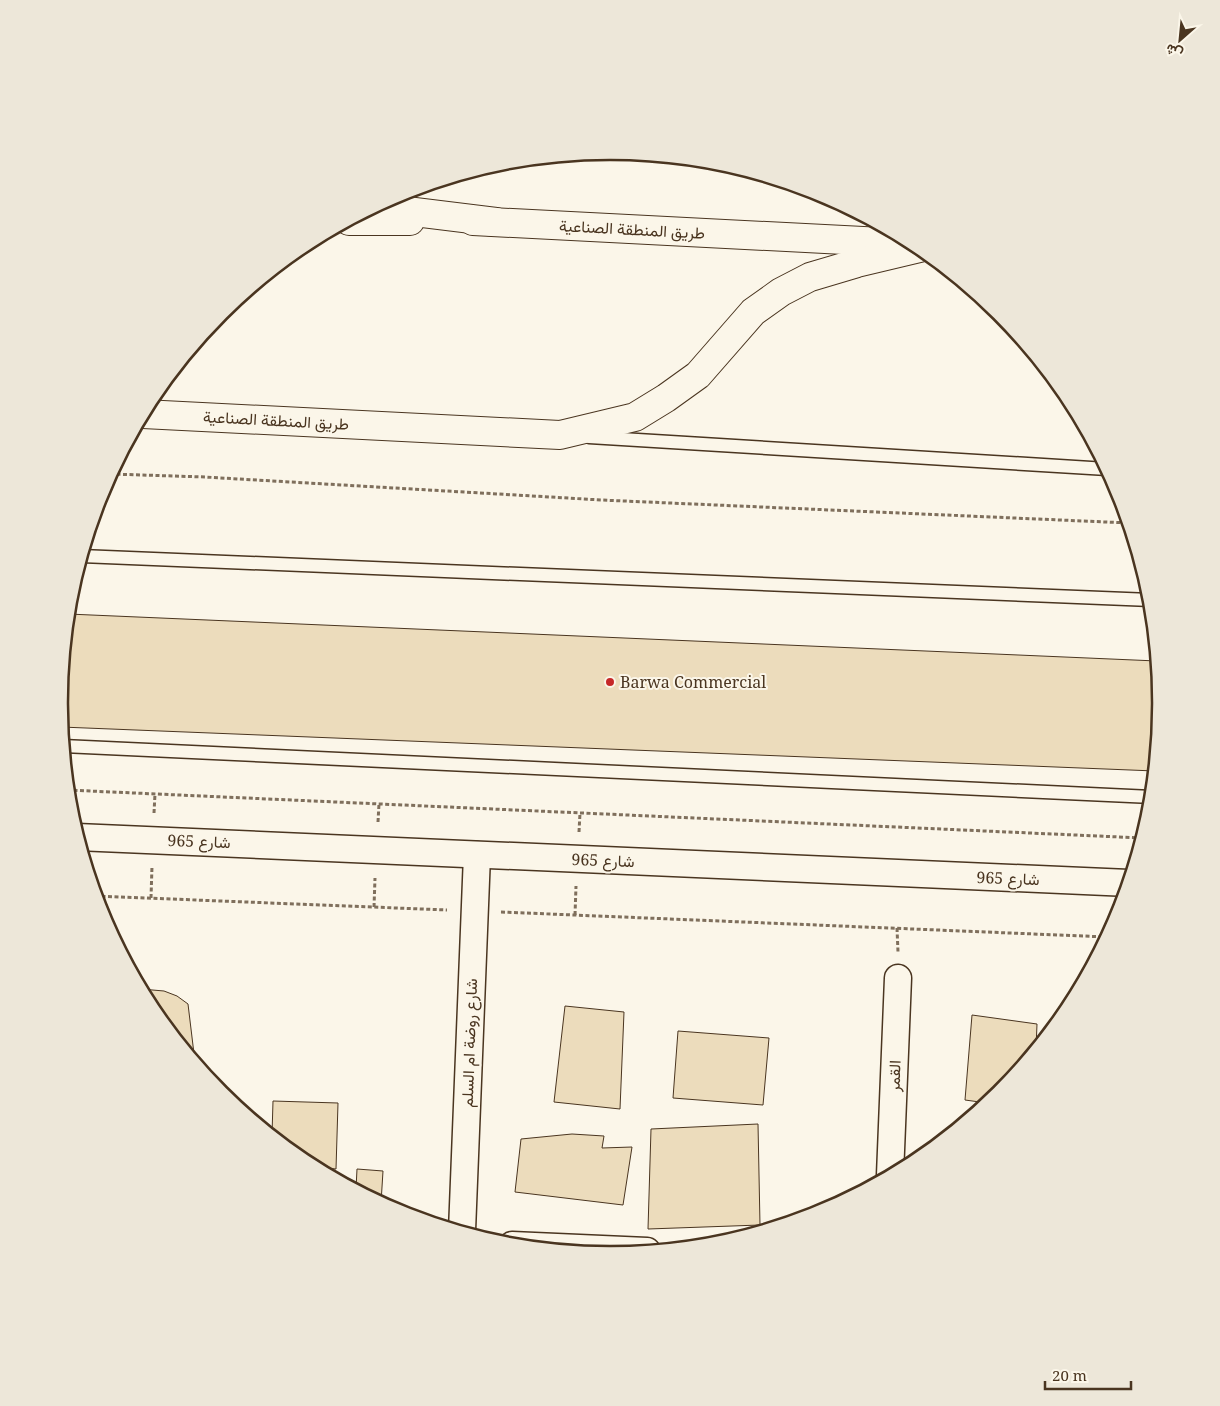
<svg xmlns="http://www.w3.org/2000/svg" width="1220" height="1406" font-family="'Noto Serif',Vazirmatn,serif">
  <style>
    .building { fill: #ecdcbc; stroke: #4a3520 }
    .lines { fill: none; stroke-linecap: round; stroke-linejoin: round }
    .service-casing { stroke: #4a3520; stroke-width: 15 }
    .minor-casing { stroke: #4a3520; stroke-width: 29 }
    .tertiary-casing { stroke: #4a3520; stroke-width: 30 }
    .trunk-casing { stroke: #4a3520; stroke-width: 30 }
    .path { stroke: #7f6f5c; stroke-width: 3; stroke-dasharray: 4 2.5; stroke-linecap: butt }
    .service { stroke: #fbf6e9; stroke-width: 12 }
    .minor { stroke: #fbf6e9; stroke-width: 26 }
    .tertiary { stroke: #fbf6e9; stroke-width: 28 }
    .trunk { stroke: #fbf6e9; stroke-width: 28 }
    .poi-dot { fill: #c62828; stroke: #fbf6e9; stroke-width: 2 }
    .labels { text-anchor: middle; dominant-baseline: central; stroke-width: 4; stroke-linejoin: round; paint-order: stroke }
    .street-label { font-size: 16px; fill: #4a3520; stroke: #fbf6e9 }
    .poi-label { font-size: 16px; fill: #4a3520; stroke: #fbf6e9; text-anchor: start }
    .rim { fill: none; stroke: #4a3520; stroke-width: 2.5 }
  </style>
  <rect width="100%" height="100%" fill="#fbf6e9"/>
  <g class="building">
    <polygon points="68,614 1157,661 1161,703 1155,771 61,727 59,703"/>
    <polygon points="141,989 164,991 177,996 188,1004 195,1062 151,1009"/>
    <polygon points="565,1006 624,1012 620,1109 554,1102"/>
    <polygon points="972,1015 1037,1024 1036,1049 1000,1093 987,1103 965,1100"/>
    <polygon points="678,1031 769,1038 763,1105 673,1098"/>
    <polygon points="222,1094 234,1095 233,1104"/>
    <polygon points="273,1101 338,1103 336,1169 326,1168 326,1173 304,1161 272,1135"/>
    <polygon points="758,1124 760,1225 648,1229 651,1129"/>
    <polygon points="572,1134 604,1136 602,1148 632,1147 623,1205 515,1192 521,1139"/>
    <polygon points="357,1169 383,1171 381,1203 356,1189"/>
  </g>
  <g class="lines">
    <g class="service-casing">
      <g id="service">
        <polyline points="589,437 1107,469"/>
        <polyline points="81,556 1151,600"/>
        <polyline points="63,746 1152,797"/>
      </g>
    </g>
    <g class="minor-casing">
      <g id="minor">
        <polyline points="77,837 1129,883"/>
        <polyline points="890,1175 898,978"/>
        <polyline points="462,1231 477,855"/>
        <polyline points="512,1245 647,1251"/>
      </g>
    </g>
    <g class="tertiary-casing">
      <g id="tertiary">
        <polyline points="349,221 410,221"/>
        <polyline points="473,221 902,243"/>
        <polyline points="143,414 560,435 635,417 666,398 698,375 753,312 781,292 810,277 857,263 920,248"/>
      </g>
    </g>
    <g class="trunk-casing">
      <polyline id="trunk" points="374,207 496,222"/>
    </g>
    <g class="path">
      <polyline points="110,474 205,477 601,500 1129,523"/>
      <polyline points="67,790 1142,838"/>
      <polyline points="154,813 155,794"/>
      <polyline points="378,822 379,804"/>
      <polyline points="579,832 580,813"/>
      <polyline points="95,896 447,910"/>
      <polyline points="151,898 152,866"/>
      <polyline points="374,907 375,878"/>
      <polyline points="501,912 1107,937"/>
      <polyline points="575,915 576,886"/>
      <polyline points="897,928 898,952"/>
    </g>
    <use href="#service" class="service"/>
    <use href="#minor" class="minor"/>
    <use href="#tertiary" class="tertiary"/>
    <use href="#trunk" class="trunk"/>
  </g>
  <circle class="poi-dot" cx="610" cy="682" r="5"/>
  <g class="labels">
    <g class="street-label">
      <text transform="translate(632 229) rotate(3)">طريق المنطقة الصناعية</text>
      <text transform="translate(276 420) rotate(3)">طريق المنطقة الصناعية</text>
      <text transform="translate(199 841) rotate(2)">شارع 965</text>
      <text transform="translate(603 860) rotate(2)">شارع 965</text>
      <text transform="translate(1008 878) rotate(2)">شارع 965</text>
      <text transform="translate(469 1043) rotate(-88)">شارع روضة ام السلم</text>
      <text transform="translate(894 1076) rotate(-88)">القمر</text>
    </g>
    <g class="poi-label">
      <text x="620" y="682">Barwa Commercial</text>
    </g>
  </g>
  <path d="M0 0H1220V1406H0ZM610 160H610A542 542 0 0 1 1152 702V704A542 542 0 0 1 610 1246H610A542 542 0 0 1 68 704V702A542 542 0 0 1 610 160Z" fill="#ede7d9" fill-rule="evenodd"/>
  <path class="rim" d="M610 160H610A542 542 0 0 1 1152 702V704A542 542 0 0 1 610 1246H610A542 542 0 0 1 68 704V702A542 542 0 0 1 610 160Z"/>
  <g transform="translate(1180 40) rotate(207)" stroke="#fbf6e9" stroke-width="4" paint-order="stroke">
  <path d="M0-4L9 19L0 12L-9 19Z" fill="#4a3520"/>
  <text y="-8" font-size="14" font-weight="bold" text-anchor="middle" fill="#4a3520">ش</text>
  </g>
  <path d="M1045 1381v8h86v-8" fill="none" stroke="#4a3520" stroke-width="2.5"/>
  <text x="1052" y="1381" font-size="15" fill="#4a3520" stroke="#fbf6e9" stroke-width="4" paint-order="stroke">20 m</text>
</svg>
